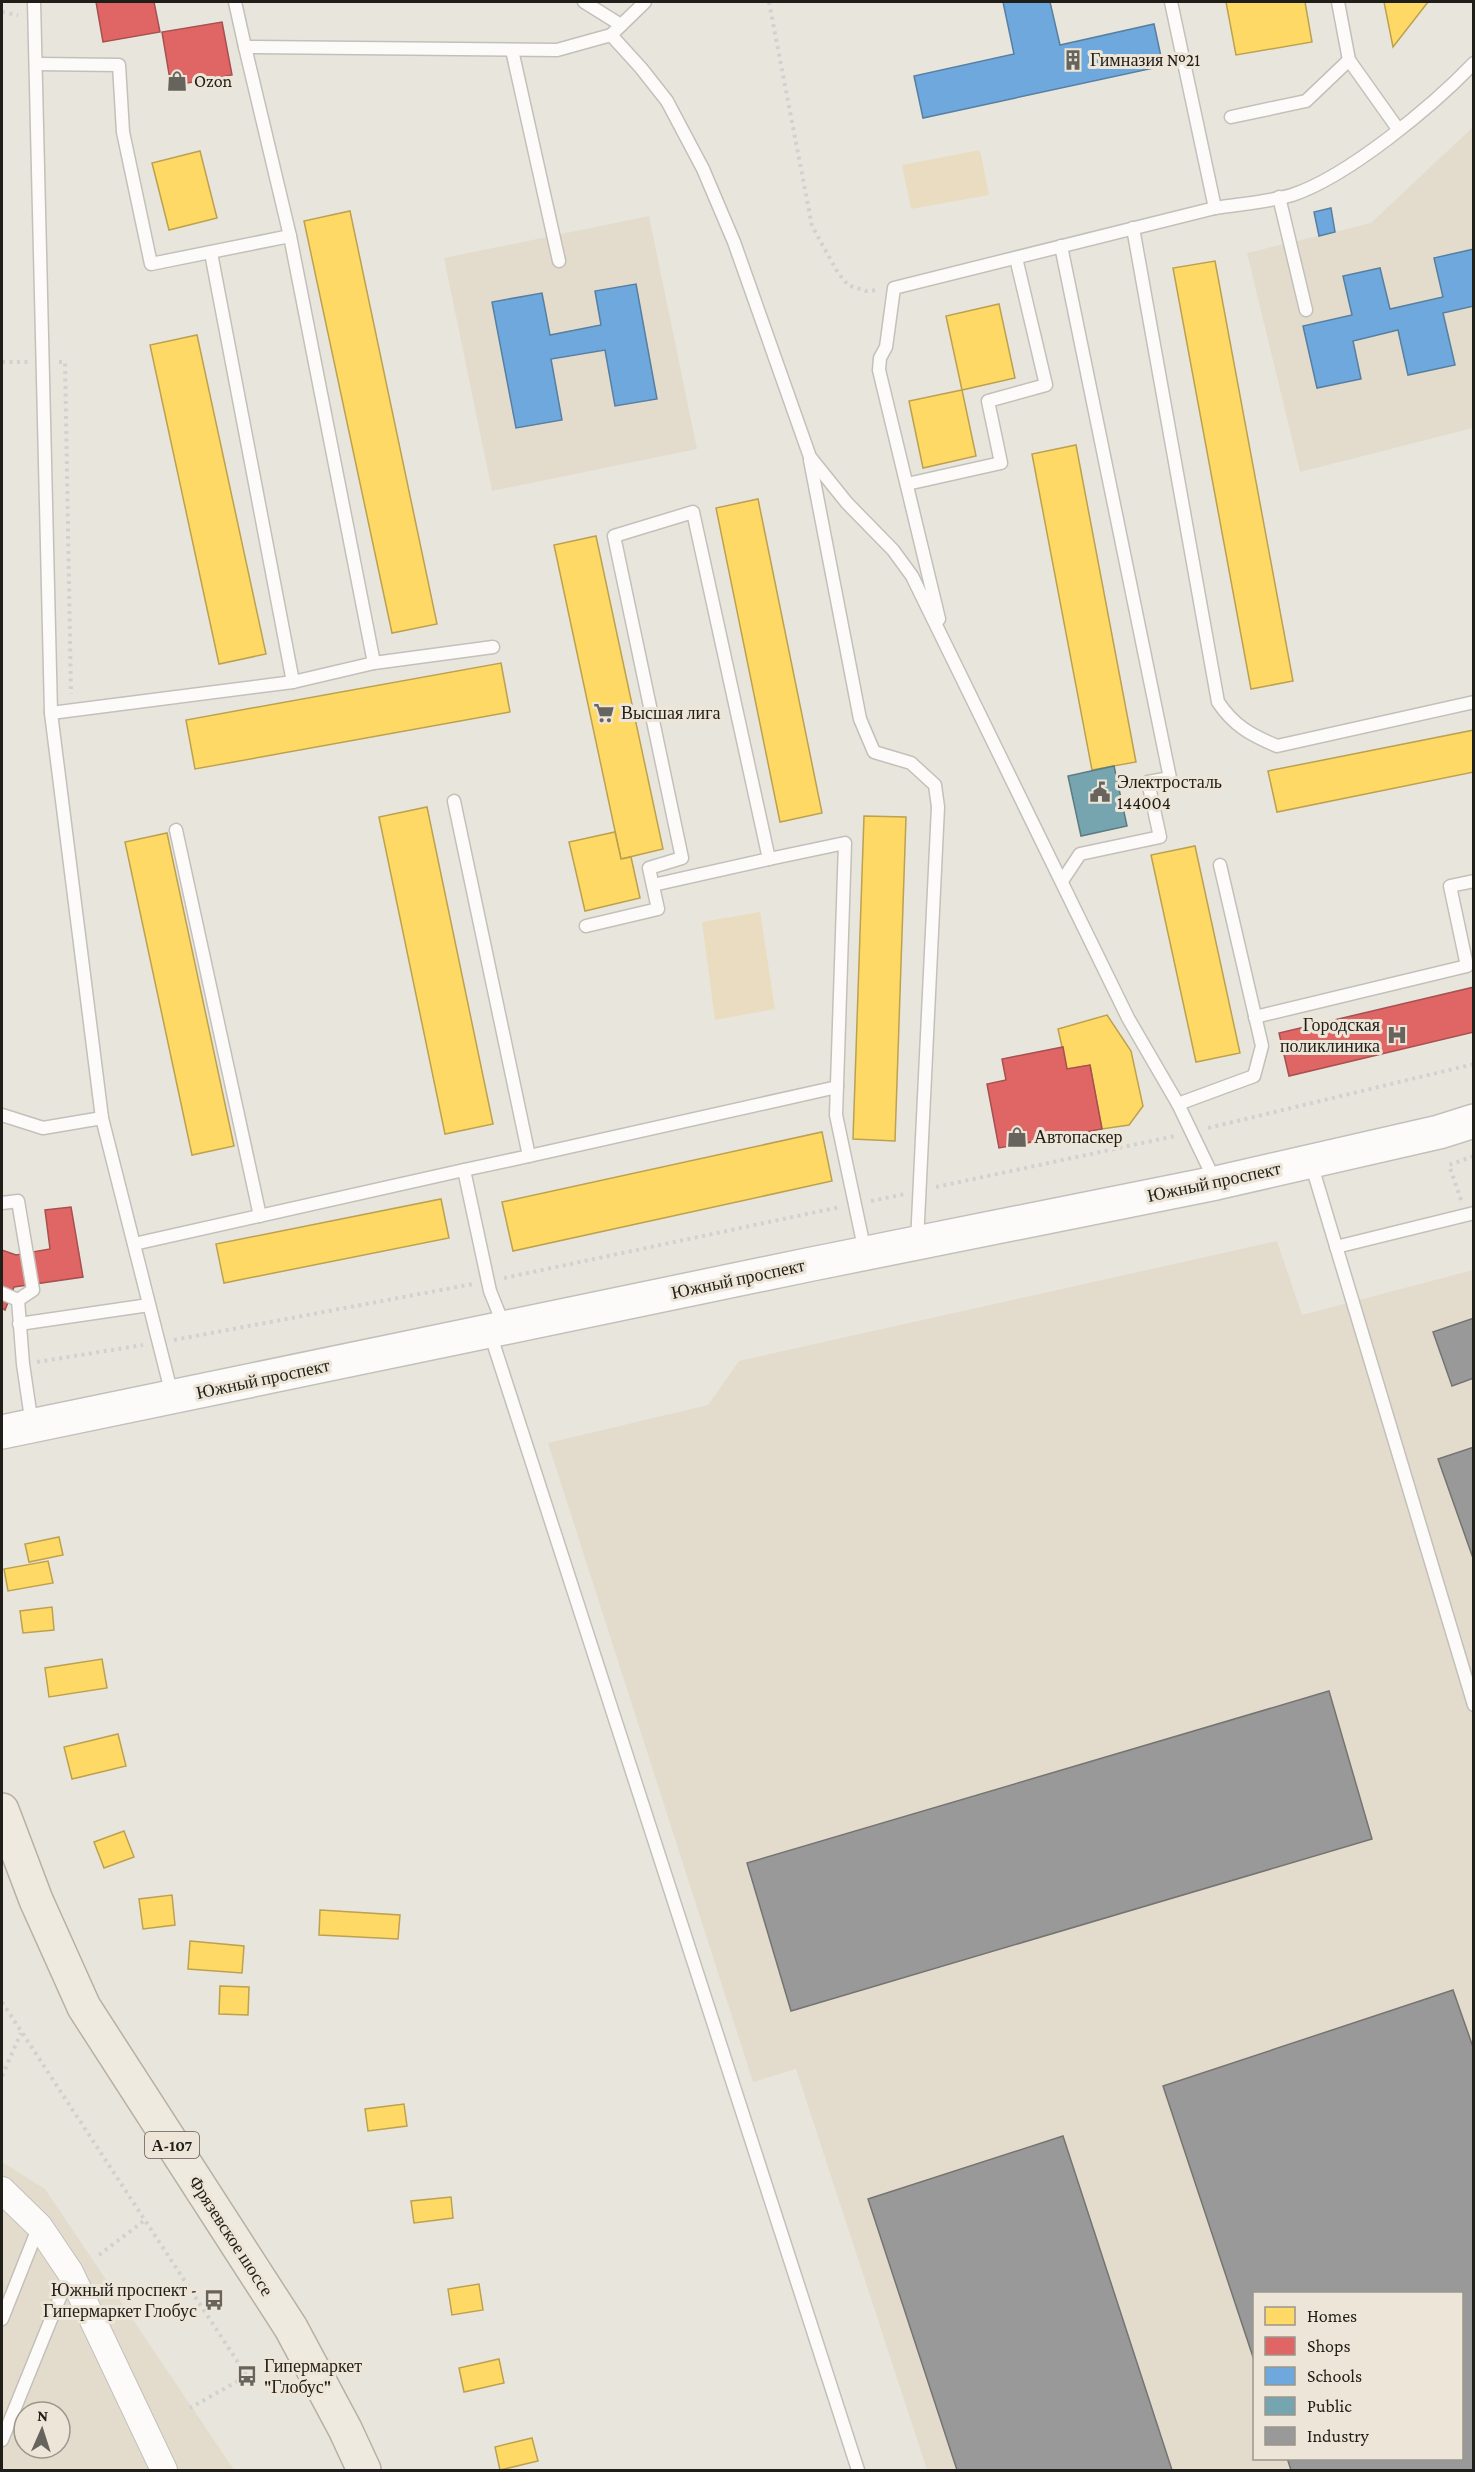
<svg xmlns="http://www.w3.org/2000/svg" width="1475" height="2472" font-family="'Crimson Pro',serif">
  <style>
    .built { fill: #e3dccc; fill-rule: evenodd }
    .green { fill: #eadcc0 }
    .homes { fill: #ffd966; stroke: #bca14f; stroke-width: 1.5 }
    .shops { fill: #e06666; stroke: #a6504f; stroke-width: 1.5 }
    .schools { fill: #6fa8dc; stroke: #577fa1; stroke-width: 1.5 }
    .public { fill: #76a5af; stroke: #5c7c82; stroke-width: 1.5 }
    .industry { fill: #999; stroke: #757472; stroke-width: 1.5 }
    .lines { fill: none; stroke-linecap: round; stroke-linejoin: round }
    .service-casing { stroke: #c3c0ba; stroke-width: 15 }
    .minor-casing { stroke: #c3c0ba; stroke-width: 28 }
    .secondary-casing { stroke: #c3c0ba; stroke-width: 36 }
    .trunk-casing { stroke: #b8b0a0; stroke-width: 36 }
    .path { stroke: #d2d1cf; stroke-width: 4; stroke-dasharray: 3 4.5; stroke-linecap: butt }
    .service { stroke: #fcfbfa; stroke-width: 12 }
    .minor { stroke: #fcfbfa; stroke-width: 26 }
    .secondary { stroke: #fcfbfa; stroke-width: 33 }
    .trunk { stroke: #eeeae0; stroke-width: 33 }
    .labels { text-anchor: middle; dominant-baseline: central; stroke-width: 6; stroke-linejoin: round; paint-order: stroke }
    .shield { fill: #ede6d8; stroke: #5e5a52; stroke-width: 1.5 }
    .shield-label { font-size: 16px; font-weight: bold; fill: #201e18 }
    .poi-label { font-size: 18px; fill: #201e18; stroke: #ede6d8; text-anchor: start }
    .street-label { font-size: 18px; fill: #201e18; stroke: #ede6d8 }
  </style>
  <rect width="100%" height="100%" fill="#e8e5dd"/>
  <g class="built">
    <polygon points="1473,127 1473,428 1300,472 1247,253 1371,223"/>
    <polygon points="649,216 697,449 492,491 444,258"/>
    <path d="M1277,1241L1302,1315L1473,1270V2470H927L796,2069L753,2082L548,1443L708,1405L739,1361ZM1254,2294H1462V2458H1254Z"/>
    <path d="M2,2162L45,2189L234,2470H2ZM24,2412H60V2448H24Z"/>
  </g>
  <g class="green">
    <polygon points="980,150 989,195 911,209 902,165"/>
    <polygon points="760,912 775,1009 715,1020 702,922"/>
  </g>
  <g class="homes">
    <polygon points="1226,2 1305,2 1312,42 1236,55"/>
    <polygon points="1384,2 1428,2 1393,47"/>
    <polygon points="200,151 217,218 169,230 152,163"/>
    <polygon points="350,211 437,624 392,633 304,221"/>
    <polygon points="1215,261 1293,681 1251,689 1173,268"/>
    <polygon points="999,304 1015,378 962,390 946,316"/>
    <polygon points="197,335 266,654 219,664 150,345"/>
    <polygon points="962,390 976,456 923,468 909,401"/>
    <polygon points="1076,445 1136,762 1092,770 1032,454"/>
    <polygon points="758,499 822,813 780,822 716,508"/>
    <polygon points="596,536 663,849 621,859 554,545"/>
    <polygon points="501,663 510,712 195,769 186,720"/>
    <polygon points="1474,730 1474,772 1277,812 1268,771"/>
    <polygon points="427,807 493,1124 445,1134 379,817"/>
    <polygon points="864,816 906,817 895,1141 853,1139"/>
    <polygon points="615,832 621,859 631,857 640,898 585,911 569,842"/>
    <polygon points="167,833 234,1146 192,1155 125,842"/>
    <polygon points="1195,846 1240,1053 1196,1062 1151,855"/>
    <polygon points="1107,1015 1131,1051 1143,1106 1129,1125 1102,1129 1090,1065 1067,1069 1058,1029"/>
    <polygon points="822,1132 832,1181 513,1251 502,1202"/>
    <polygon points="441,1199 449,1238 224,1283 216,1244"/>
    <polygon points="59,1537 63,1555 29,1562 25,1544"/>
    <polygon points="48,1561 53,1583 8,1591 4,1569"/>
    <polygon points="52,1607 54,1630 23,1633 20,1611"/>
    <polygon points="102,1659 107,1688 49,1697 45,1668"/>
    <polygon points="118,1734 126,1766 72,1779 64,1747"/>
    <polygon points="124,1831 134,1857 104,1868 94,1842"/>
    <polygon points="172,1895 175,1925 143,1929 139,1899"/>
    <polygon points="320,1910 400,1915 398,1939 319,1935"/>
    <polygon points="190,1941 244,1946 242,1973 188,1969"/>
    <polygon points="220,1986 249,1987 248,2015 219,2014"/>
    <polygon points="404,2104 407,2126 368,2131 365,2109"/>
    <polygon points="451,2197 453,2218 414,2223 411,2201"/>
    <polygon points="479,2284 483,2310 452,2315 448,2289"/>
    <polygon points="499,2359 504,2383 464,2392 459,2368"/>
    <polygon points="532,2438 538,2461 500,2470 495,2447"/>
  </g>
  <g class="shops">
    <polygon points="96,2 154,2 160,32 103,42"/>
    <polygon points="222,22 232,75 171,86 162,32"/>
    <polygon points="1474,987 1474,1032 1289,1076 1279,1033"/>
    <polygon points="1063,1047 1067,1069 1090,1065 1102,1129 999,1148 987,1084 1006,1080 1002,1059"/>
    <polygon points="71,1207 83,1277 14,1287 5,1310 2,1308 2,1250 16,1255 50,1249 45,1210"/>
  </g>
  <g class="schools">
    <polygon points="1003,2 1050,2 1060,45 1154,24 1163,66 923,118 914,76 1014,54"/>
    <polygon points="1331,208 1335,232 1319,236 1314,212"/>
    <polygon points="1474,249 1474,306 1443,313 1455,365 1408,375 1398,330 1353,341 1361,379 1317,388 1303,326 1352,315 1343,276 1380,268 1390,309 1443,297 1434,258"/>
    <polygon points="636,284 657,399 615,406 605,350 551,359 562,420 516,428 492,302 542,293 550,335 601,325 595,291"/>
  </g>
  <polygon class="public" points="1114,766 1127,826 1081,836 1068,776"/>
  <g class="industry">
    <polygon points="1474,1318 1474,1378 1452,1386 1433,1332"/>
    <polygon points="1474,1447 1474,1561 1438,1459"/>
    <polygon points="1329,1691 1372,1839 791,2011 747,1863"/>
    <polygon points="1453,1990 1474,2050 1474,2470 1291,2470 1287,2458 1462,2458 1462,2294 1254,2294 1254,2360 1163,2086"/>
    <polygon points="1063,2136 1172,2470 957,2470 868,2199"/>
  </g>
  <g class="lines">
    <g class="service-casing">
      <g id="service">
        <polyline points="34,2 51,713 102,1118 172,1395"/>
        <polyline points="235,2 245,47 557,50 611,35 645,2"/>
        <polyline points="584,2 621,25"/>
        <polyline points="1338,2 1349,60"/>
        <polyline points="611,35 641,68 667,101 703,169 734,242 810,457 847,503 893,550 912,576 1128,1018 1178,1104 1216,1183"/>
        <polyline points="245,47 290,236 374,663"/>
        <polyline points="512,50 559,261"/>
        <polyline points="38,64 119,65 123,132 151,264 290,236"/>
        <polyline points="1231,117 1306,101 1349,60 1398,129"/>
        <polyline points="1279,197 1306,310"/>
        <path d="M1215,208C1240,204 1268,202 1292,195C1347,177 1433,106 1474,63"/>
        <path d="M1133,228L1218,702C1234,726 1251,735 1277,746L1474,702"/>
        <polyline points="1061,246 1170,778 1148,782 1160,837 1080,854 1062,881"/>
        <polyline points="211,253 293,682"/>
        <polyline points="810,460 860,719 874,752 911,763 935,785 938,807 917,1242"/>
        <polyline points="907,484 1001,463 988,401 1046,385 1016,258"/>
        <polyline points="939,619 879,370 880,358 886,347 894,288 1215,208 1171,2"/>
        <polyline points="51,713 293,682 374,663 493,647"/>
        <polyline points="454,801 529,1156 464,1170 490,1291 504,1326"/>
        <polyline points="176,830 260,1216"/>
        <polyline points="653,885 769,859"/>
        <polyline points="586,926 658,909 649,868 682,858 614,536 693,512 769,859 845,843 836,1115 865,1252"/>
        <polyline points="1255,1017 1467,966 1450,886 1474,881"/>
        <polyline points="1178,1104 1254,1076 1262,1046 1220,865"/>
        <polyline points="2,1115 43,1128 102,1118"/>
        <polyline points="529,1156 837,1087"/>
        <polyline points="1311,1163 1474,1705"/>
        <polyline points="2,1203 18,1201 33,1290 18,1300"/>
        <polyline points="134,1244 464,1170"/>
        <polyline points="1336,1247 1474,1213"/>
        <polyline points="2,1293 18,1300 23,1364 32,1425"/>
        <polyline points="19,1324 149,1305"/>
        <polyline points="490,1333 858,2470"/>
        <polyline points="2,2319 39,2226"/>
        <polyline points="2,2440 69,2275"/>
      </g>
    </g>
    <g class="minor-casing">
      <polyline id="minor" points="2,2190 39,2226 70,2272 164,2470"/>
    </g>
    <g class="secondary-casing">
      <polyline id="secondary" points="2,1432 812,1264 1216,1183 1439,1132 1474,1121"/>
    </g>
    <g class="trunk-casing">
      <polyline id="trunk" points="2,1810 36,1900 84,2007 291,2328 345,2429 364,2470"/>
    </g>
    <g class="path">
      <polyline points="769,2 812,226 838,273 848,285 866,291 878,290"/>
      <polyline points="2,12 18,15"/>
      <polyline points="2,362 28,362"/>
      <polyline points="59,362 65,362 71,694"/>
      <polyline points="1208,1128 1474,1064"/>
      <polyline points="936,1187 1175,1136"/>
      <polyline points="1461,1200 1449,1165 1474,1156"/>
      <polyline points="871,1201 905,1194"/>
      <polyline points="504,1278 840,1207"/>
      <polyline points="174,1340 473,1284"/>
      <polyline points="37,1362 143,1345"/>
      <polyline points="2,2002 247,2376 190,2408"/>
      <polyline points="2,2076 21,2033"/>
      <polyline points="99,2255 145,2220"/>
    </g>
    <use href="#service" class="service"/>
    <use href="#minor" class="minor"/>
    <use href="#secondary" class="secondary"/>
    <use href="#trunk" class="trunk"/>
  </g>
  <defs>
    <g id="building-bare" transform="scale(1.62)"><path d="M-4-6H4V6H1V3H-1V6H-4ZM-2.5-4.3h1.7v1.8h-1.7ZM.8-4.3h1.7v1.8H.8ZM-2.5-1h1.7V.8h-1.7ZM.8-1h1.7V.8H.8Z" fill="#66645d" stroke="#ede6d8" stroke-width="2.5" paint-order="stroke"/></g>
    <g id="shop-bare" transform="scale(1.62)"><path d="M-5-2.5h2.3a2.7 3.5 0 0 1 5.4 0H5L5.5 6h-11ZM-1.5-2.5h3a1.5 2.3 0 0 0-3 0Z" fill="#66645d" stroke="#ede6d8" stroke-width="2.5" paint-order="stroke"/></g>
    <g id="supermarket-bare" transform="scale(1.62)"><path d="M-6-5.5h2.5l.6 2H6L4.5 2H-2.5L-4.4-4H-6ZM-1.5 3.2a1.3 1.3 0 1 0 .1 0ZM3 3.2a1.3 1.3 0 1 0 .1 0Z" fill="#66645d" stroke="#ede6d8" stroke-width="2.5" paint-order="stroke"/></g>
    <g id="civic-bare" transform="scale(1.62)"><path d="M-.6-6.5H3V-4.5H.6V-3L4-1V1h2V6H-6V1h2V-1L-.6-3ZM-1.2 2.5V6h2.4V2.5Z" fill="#66645d" stroke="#ede6d8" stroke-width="2.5" paint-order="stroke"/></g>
    <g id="hospital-bare" transform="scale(1.62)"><path d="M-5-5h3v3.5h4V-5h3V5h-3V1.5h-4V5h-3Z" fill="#66645d" stroke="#ede6d8" stroke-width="2.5" paint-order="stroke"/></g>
    <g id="bus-bare" transform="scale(1.62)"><path d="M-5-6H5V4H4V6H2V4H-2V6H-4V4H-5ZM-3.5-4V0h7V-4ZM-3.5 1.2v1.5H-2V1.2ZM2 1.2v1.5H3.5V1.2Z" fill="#66645d" stroke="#ede6d8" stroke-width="2.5" paint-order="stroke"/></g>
  </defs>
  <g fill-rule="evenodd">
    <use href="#building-bare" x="1073" y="60"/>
    <use href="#shop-bare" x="177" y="81"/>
    <use href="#supermarket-bare" x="604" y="713"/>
    <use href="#civic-bare" x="1100" y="792"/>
    <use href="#hospital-bare" x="1397" y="1035"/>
    <use href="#shop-bare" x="1017" y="1137"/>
    <use href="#bus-bare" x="214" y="2300"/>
    <use href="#bus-bare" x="247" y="2376"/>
  </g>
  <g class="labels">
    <rect class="shield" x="145" y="2132" width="54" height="26" rx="4.5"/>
    <g class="shield-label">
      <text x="172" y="2145">А-107</text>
    </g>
    <g class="poi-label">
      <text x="1090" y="60">Гимназия №21</text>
      <text x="194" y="81">Ozon</text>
      <text x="621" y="713">Высшая лига</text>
      <text x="1117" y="782">Электросталь<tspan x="1117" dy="21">144004</tspan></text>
      <text x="1380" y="1025" text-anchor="end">Городская<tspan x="1380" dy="21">поликлиника</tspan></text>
      <text x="1034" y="1137">Автопаскер</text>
      <text x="197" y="2290" text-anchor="end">Южный проспект -<tspan x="197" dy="21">Гипермаркет Глобус</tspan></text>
      <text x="264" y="2366">Гипермаркет<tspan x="264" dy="21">"Глобус"</tspan></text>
    </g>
    <g class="street-label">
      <text transform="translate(1214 1182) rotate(-12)">Южный проспект</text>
      <text transform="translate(738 1279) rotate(-12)">Южный проспект</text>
      <text transform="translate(263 1379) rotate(-12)">Южный проспект</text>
      <text transform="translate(231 2236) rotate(57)">Фрязевское шоссе</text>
    </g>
  </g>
  <rect width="1475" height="2472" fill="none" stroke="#201e18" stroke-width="6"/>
  <rect x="1253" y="2292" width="210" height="168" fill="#ede6d8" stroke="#9b968b" stroke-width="1.5"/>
  <rect x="1265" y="2307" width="30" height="18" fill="#ffd966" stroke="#9b968b" stroke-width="1.5"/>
  <text x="1307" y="2322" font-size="18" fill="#201e18">Homes</text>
  <rect x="1265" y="2337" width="30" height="18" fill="#e06666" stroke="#9b968b" stroke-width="1.5"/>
  <text x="1307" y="2352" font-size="18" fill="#201e18">Shops</text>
  <rect x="1265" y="2367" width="30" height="18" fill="#6fa8dc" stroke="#9b968b" stroke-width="1.5"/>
  <text x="1307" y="2382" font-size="18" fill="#201e18">Schools</text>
  <rect x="1265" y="2397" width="30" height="18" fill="#76a5af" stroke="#9b968b" stroke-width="1.5"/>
  <text x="1307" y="2412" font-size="18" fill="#201e18">Public</text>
  <rect x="1265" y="2427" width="30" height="18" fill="#999999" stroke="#9b968b" stroke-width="1.5"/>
  <text x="1307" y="2442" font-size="18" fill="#201e18">Industry</text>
  <g transform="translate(42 2430) rotate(3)"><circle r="28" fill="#ede6d8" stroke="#9b968b" stroke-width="1.5"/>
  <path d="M0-4.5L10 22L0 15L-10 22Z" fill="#66645d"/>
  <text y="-9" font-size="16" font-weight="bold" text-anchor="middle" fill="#201e18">N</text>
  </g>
</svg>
